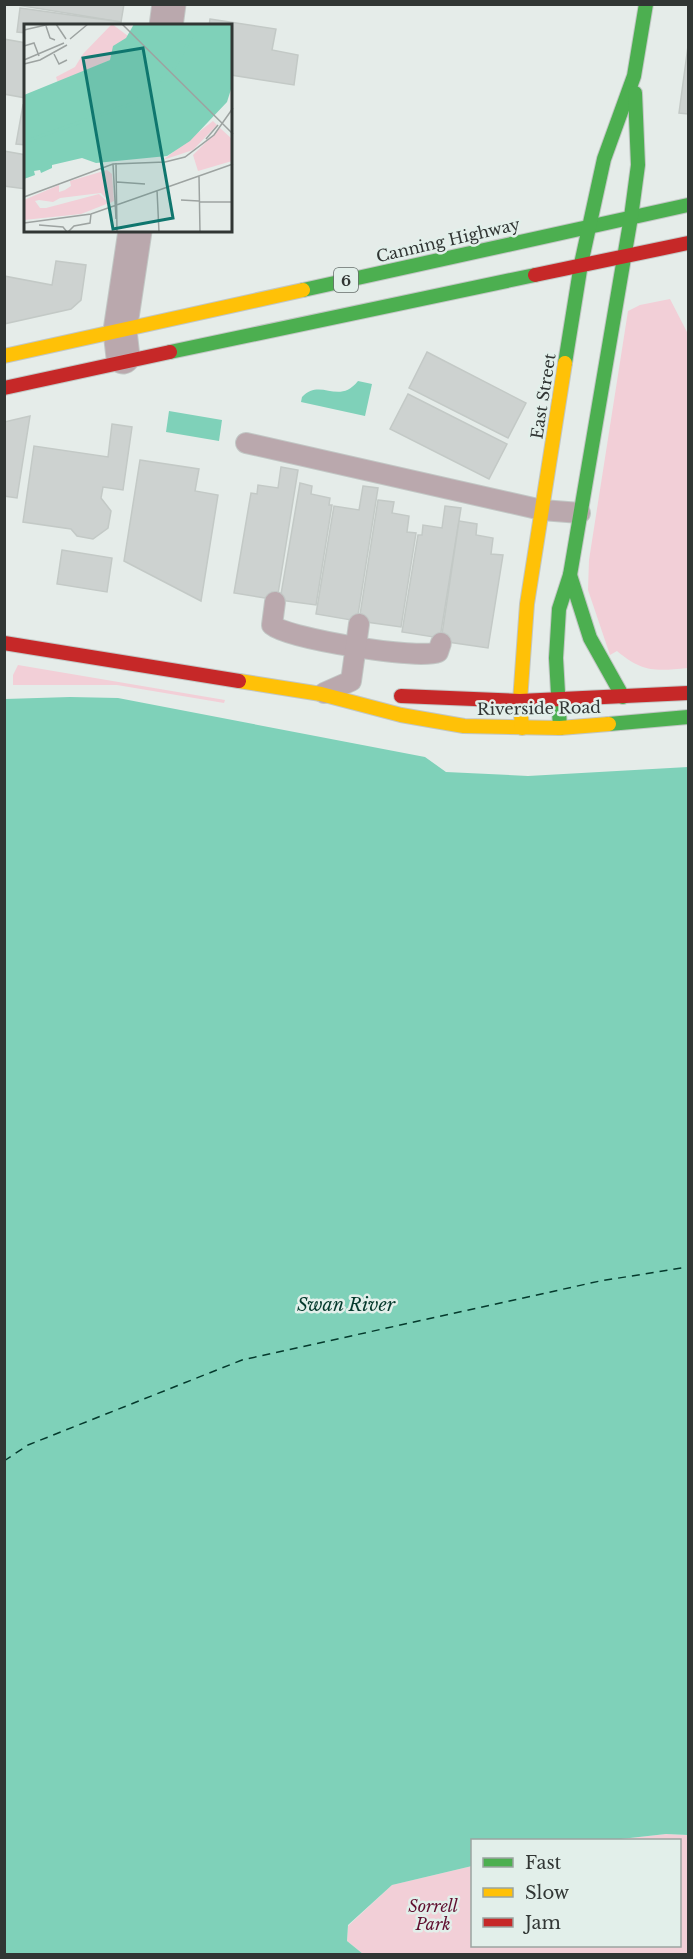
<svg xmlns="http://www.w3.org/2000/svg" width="693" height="1959" font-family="'Libre Baskerville',serif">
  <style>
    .green { fill: #f2cfd7 }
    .water { fill: #7fd1b9 }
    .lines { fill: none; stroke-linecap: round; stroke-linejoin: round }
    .ferry { stroke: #053a2d; stroke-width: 1.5; stroke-dasharray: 8 6; stroke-linecap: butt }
    .building { fill: #cdd2d0; stroke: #c3c9c6; stroke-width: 1.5 }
    .lane-casing { stroke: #c2c7c5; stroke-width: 22 }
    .street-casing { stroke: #c2c7c5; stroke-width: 35 }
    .fast-casing { stroke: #c2c7c5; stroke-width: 16 }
    .slow-casing { stroke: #c2c7c5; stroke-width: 16 }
    .jam-casing { stroke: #c2c7c5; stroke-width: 16 }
    .lane { stroke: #baa8ad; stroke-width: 20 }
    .street { stroke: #baa8ad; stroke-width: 33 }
    .fast { stroke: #4caf50; stroke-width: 14 }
    .slow { stroke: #ffc107; stroke-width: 14 }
    .jam { stroke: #c62828; stroke-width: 14 }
    .labels { text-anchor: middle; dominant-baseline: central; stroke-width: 5; stroke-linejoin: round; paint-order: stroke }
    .shield { fill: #e2efea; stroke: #666e6b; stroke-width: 1.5 }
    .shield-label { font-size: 15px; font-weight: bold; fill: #313634 }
    .street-label { font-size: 16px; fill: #313634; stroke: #e2efea }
    .park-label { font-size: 16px; font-style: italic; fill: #600f2f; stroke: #e2efea }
    .water-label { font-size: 18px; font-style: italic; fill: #053a2d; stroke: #e2efea }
    .inset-river { fill: none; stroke: #7fd1b9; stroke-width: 3 }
    .inset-road { fill: none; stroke: #9da3a1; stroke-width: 1.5 }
    .view { fill: #0f766e; fill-opacity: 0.15; stroke: #0f766e; stroke-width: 3 }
    .inset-edge { fill: none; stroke: #313634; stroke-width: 3 }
  </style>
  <rect width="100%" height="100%" fill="#e5ece9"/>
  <g class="green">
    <path d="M670,299L688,334V668C656,671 643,673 617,651L610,655L588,590L589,560L628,311L640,305Z"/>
    <polygon points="18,665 225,700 224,703 117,685 13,685 13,675"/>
    <polygon points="666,1834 688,1835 688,1954 363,1954 347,1941 348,1926 392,1885 472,1866 472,1946 680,1946 680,1840 612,1840"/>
  </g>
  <g class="water">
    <path d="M358,381L372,384L365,416L301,402L302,397C321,377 338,406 358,381Z"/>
    <polygon points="169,411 222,420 219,441 166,432"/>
    <polygon points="70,697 118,698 425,757 446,772 528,776 688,767 688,1835 666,1834 612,1840 472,1840 472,1866 392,1885 348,1925 347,1941 363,1954 5,1954 5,699"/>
  </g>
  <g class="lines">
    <polyline class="ferry" points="4,1461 28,1445 242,1360 600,1281 688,1267"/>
  </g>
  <g class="building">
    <polygon points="11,4 124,4 121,22"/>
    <polygon points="20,8 121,22 121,26 26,26 26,33 17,32"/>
    <polygon points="210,19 276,29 272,50 298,55 294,85 231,75 231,26 209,26"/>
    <polygon points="4,39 26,43 26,98 4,94"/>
    <polygon points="688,46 688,114 679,113"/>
    <polygon points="23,105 26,106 26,145 16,144"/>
    <polygon points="4,151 26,155 26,189 4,186"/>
    <polygon points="56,261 86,265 81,300 71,309 4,324 4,276 52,285"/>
    <polygon points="427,352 526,403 508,438 409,388"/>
    <polygon points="408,394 507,444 489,479 390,429"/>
    <polygon points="30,416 17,498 4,496 4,422"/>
    <polygon points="112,424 132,427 123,490 103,487 101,498 111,511 108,528 93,539 77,536 71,529 23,522 34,446 108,457"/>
    <polygon points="140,460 199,469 195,491 218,495 201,601 124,561"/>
    <polygon points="281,467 298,470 277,600 234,593 251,493 257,494 258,485 278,488"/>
    <polygon points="300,483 312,486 311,494 330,498 329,505 332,505 316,605 280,600"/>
    <polygon points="363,486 378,488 357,621 316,614 334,506 359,510"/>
    <polygon points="378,500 394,502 392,513 409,516 407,532 416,533 401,627 359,621"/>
    <polygon points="445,506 461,508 440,638 402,632 418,535 422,535 423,525 442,528"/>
    <polygon points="459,521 477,524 476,535 493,538 491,554 503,555 488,648 441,641"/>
    <polygon points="62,550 112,558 107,592 57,584"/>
  </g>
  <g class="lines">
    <g class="lane-casing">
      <g id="lane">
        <polyline points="246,443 542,510 580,513"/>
        <path d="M275,602L272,625C289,639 419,660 438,652L441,643"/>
        <polyline points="324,693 351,681 359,624"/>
      </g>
    </g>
    <g class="street-casing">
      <g id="street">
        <polyline points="166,26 169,4"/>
        <polyline points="123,357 120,331 135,231"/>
      </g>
    </g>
    <g class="fast-casing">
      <g id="fast">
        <polyline points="303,290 688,205"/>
        <polyline points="170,352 535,275"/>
        <polyline points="565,363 581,264 604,159 634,76 646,4"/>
        <polyline points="570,575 590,638 623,697"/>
        <polyline points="609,724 688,717"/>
        <polyline points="560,728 556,658 559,609 570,575 631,217 638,165 635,93"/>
      </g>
    </g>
    <g class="slow-casing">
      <g id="slow">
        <polyline points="4,356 303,290"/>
        <polyline points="239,681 321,694 401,715 464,726 560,728 609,724"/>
        <polyline points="522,728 520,701 527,604 565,363"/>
      </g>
    </g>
    <g class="jam-casing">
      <g id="jam">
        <polyline points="535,275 688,243"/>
        <polyline points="4,388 170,352"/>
        <polyline points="4,643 239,681"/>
        <polyline points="401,696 520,701 688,693"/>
      </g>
    </g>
    <use href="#lane" class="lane"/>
    <use href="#street" class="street"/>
    <use href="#fast" class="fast"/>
    <use href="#slow" class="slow"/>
    <use href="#jam" class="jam"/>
  </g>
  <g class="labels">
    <rect class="shield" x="334" y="268" width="24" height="24" rx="4.5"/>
    <g class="shield-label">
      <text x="346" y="280">6</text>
    </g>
    <g class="street-label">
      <text transform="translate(448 240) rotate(-13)">Canning Highway</text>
      <text transform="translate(543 396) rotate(-81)">East Street</text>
      <text transform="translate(539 708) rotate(-1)">Riverside Road</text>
    </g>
    <g class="park-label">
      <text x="433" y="1906">Sorrell<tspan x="433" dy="18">Park</tspan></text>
    </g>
    <g class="water-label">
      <text x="346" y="1305">Swan River</text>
    </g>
  </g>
  <g transform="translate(24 24)">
    <rect width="208" height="208" fill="#e5ece9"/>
    <path d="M88,0L104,12L86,36L34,59L32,53L51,43L59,30ZM189,97L193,101L169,126L139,136ZM196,104L208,115V137L174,147L169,131ZM83,146L88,150L90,177L86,179L77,169L36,174L29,178L15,176L11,177L16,184H22L75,170L85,179L57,190L0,196V176L35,161V168L41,166L47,162L46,157Z" fill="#f2cfd7"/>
    <path d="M110,0H208V62L203,78L166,117L143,132L72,139L58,134L28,141V144L17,149L16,146L10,147L11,151L0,155V71L86,36L89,22L102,14Z" fill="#7fd1b9"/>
    <path class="inset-river" d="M149,46L175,0M0,118L107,80L143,51"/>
    <path class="inset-road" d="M32,0L42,15M98,0L209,110M22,2L26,14L31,16M0,6L26,0M46,15L64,0M0,22L10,19L15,32M30,30L35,40L43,36M0,36L40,19M0,40L16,36L43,21M182,115L194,101M92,139L93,208M89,140L92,195M175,152L176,208M93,158L121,160M133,166L135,208M0,173L89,140L141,138L161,133L190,111L209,84M157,176L175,177M176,178H209M0,199L67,190L209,140M15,201L39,203L43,208M44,208L50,202L66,199L67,190"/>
    <path class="view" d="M119,24L149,194L89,205L59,34Z"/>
    <rect width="208" height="208" class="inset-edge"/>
  </g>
  <rect width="693" height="1959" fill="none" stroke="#313634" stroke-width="12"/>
  <rect x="471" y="1839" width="210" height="108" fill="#e2efea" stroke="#9ba5a1" stroke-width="1.5"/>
  <rect x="483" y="1858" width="30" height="9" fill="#4caf50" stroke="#9ba5a1" stroke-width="1.5"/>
  <text x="525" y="1869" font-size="18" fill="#313634">Fast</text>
  <rect x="483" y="1888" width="30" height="9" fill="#ffc107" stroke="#9ba5a1" stroke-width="1.5"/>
  <text x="525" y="1899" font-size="18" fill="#313634">Slow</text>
  <rect x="483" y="1918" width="30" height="9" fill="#c62828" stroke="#9ba5a1" stroke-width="1.5"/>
  <text x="525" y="1929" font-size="18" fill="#313634">Jam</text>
</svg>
